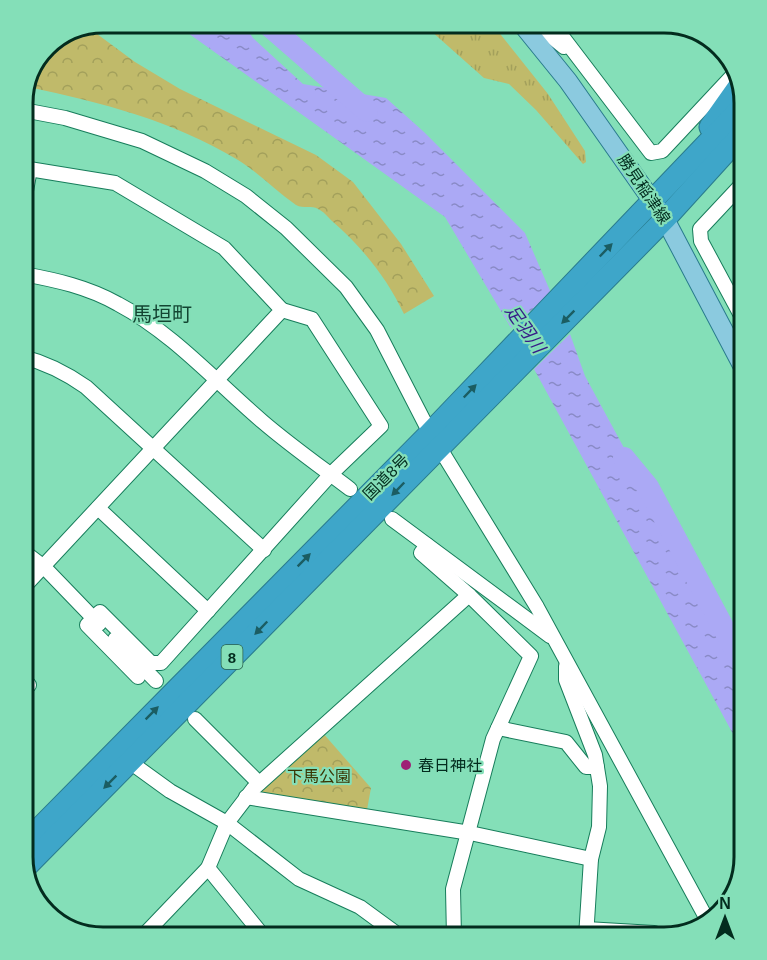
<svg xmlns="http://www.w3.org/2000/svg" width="767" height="960" font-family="Helvetica,'Noto Sans JP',sans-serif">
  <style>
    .grass { fill: url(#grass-tufts) }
    .forest { fill: url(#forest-crowns) }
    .water { fill: url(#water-ripples) }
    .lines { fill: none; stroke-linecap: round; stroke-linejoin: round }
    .river { stroke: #aba9f5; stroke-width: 22 }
    .minor-casing { stroke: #177d5b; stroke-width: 16 }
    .major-casing { stroke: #297b8d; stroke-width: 20 }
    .highway-casing { stroke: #297b8d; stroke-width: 23 }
    .minor { stroke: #fff; stroke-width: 14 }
    .major { stroke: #8bcadf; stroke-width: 18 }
    .highway { stroke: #3ea6c9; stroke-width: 21 }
    .oneway { fill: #1b5d62 }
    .poi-dot { fill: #9e2075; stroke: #84dfb8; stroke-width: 2 }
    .labels { text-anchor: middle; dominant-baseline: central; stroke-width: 4.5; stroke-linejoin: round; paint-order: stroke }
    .shield { fill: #84dfb8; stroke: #2a624c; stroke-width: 1.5 }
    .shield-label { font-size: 15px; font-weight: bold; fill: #032c1e }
    .street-label { font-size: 16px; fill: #032c1e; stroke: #84dfb8 }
    .poi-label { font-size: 16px; fill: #032c1e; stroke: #84dfb8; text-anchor: start }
    .park-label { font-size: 16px; fill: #3a3604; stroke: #84dfb8 }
    .water-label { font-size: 18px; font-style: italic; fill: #361b87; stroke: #84dfb8 }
    .quarter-label { font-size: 20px; fill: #134532; stroke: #84dfb8 }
    .rim { fill: none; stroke: #032c1e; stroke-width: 3 }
  </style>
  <defs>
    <pattern id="grass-tufts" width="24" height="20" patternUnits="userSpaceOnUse" patternTransform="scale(1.5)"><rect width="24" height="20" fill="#c0ba6a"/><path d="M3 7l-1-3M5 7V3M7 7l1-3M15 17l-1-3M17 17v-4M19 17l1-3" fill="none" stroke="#a3a05b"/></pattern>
    <pattern id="forest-crowns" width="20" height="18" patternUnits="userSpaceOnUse" patternTransform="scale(1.5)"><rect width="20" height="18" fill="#c0ba6a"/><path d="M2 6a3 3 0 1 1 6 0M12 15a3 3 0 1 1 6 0" fill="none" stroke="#a3a05b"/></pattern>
    <pattern id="water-ripples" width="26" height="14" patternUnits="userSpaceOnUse" patternTransform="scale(1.5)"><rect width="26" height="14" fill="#aba9f5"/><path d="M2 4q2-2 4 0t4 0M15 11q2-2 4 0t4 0" fill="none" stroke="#898ac6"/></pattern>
  </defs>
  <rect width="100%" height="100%" fill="#84dfb8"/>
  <polygon class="grass" points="422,23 483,23 493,25 548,94 585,151 586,162 583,164 536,110 509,84 484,78"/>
  <g class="forest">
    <path d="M89,28L135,62L180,89L316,155L353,182L401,244L434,296L404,314C387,278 362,247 332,221C328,217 323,211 318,209C312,205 303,209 296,205C276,191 259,173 238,160C171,120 103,103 28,87L50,43Z"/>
    <polygon points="322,732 371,788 366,815 255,795"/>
  </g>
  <g class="water">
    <polygon points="174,23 243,23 253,38 303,84 386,98 424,132 525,233 551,293 511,328 445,217"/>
    <polygon points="570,334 585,376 744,669 744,754 534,369"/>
  </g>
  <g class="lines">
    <g class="river">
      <polyline points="266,23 367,111"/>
      <polyline points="624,458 648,487 744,666"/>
    </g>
    <g class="minor-casing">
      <g id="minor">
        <polyline points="535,23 564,47"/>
        <polyline points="552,23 651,153 662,151 735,73"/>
        <polyline points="23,110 65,118 142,141 205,171 246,196 286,228 346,287 377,330 430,433"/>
        <polyline points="744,182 700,229 701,241 744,321"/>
        <polyline points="23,207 30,169"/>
        <path d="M23,274C56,280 88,287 118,304C173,333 216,382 263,422C291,446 321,467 350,489"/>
        <path d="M23,357C47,363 66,373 86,387L264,550"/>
        <polyline points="439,447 537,607 709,923"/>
        <polyline points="98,508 208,611"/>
        <polyline points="392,519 550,636"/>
        <polyline points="427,545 421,553 469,595 531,656 493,739 453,889 454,937"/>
        <polyline points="23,551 44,567 99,624"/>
        <polyline points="23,588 282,310 224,248 115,183 23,168"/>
        <polyline points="115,639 156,681"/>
        <polyline points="566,666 566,680 595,755 600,786 599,827 591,859 586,937"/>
        <polyline points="138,677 87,625 100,612 151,663 161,663 331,474 381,426 312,319 282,310"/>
        <polyline points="23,679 29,685"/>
        <polyline points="195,719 259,783"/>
        <polyline points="498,728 566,742 586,767 597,767"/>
        <polyline points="130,762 170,791 227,823 299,879 360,907 401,937"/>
        <polyline points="246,797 470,833 591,859"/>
        <polyline points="208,868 264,937"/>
        <polyline points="586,929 654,933 655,937"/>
        <polyline points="142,937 208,868 227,823 253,789 469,595"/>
      </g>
    </g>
    <g class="major-casing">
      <polyline id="major" points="521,23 568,81 665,219 744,369"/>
    </g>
    <g class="highway-casing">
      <g id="highway">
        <polyline points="710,127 739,86"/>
        <polyline points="23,845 430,433 744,105"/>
        <polyline points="26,867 665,219 744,132"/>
      </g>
    </g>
    <use href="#minor" class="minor"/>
    <use href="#major" class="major"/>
    <use href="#highway" class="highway"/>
  </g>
  <defs><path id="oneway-solid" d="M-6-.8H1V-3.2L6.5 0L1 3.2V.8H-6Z" transform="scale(1.5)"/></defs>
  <g class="oneway">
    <use href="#oneway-solid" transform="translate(606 250) rotate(-46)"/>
    <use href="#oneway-solid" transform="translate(568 317) rotate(135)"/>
    <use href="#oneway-solid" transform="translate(470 391) rotate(-46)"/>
    <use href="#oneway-solid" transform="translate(398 489) rotate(134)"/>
    <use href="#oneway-solid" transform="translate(304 560) rotate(-45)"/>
    <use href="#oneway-solid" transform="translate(261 628) rotate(134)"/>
    <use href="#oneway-solid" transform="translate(152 713) rotate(-45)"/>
    <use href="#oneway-solid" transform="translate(110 782) rotate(135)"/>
  </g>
  <circle class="poi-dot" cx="406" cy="765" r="6"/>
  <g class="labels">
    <rect class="shield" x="221.5" y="645" width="21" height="24" rx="4.5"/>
    <g class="shield-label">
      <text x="232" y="657">8</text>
    </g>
    <g class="street-label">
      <text transform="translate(644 189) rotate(56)">勝見稲津線</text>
      <text transform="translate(386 477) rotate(-45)">国道8号</text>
    </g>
    <g class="poi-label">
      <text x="418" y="765">春日神社</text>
    </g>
    <g class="park-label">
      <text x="319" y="776">下馬公園</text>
    </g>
    <g class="water-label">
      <text transform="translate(525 329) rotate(55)">足羽川</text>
    </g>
    <g class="quarter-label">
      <text x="162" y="314">馬垣町</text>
    </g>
  </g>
  <path d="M0 0H767V960H0ZM103 33H664A70 70 0 0 1 734 103V857A70 70 0 0 1 664 927H103A70 70 0 0 1 33 857V103A70 70 0 0 1 103 33Z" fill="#84dfb8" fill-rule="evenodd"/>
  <path class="rim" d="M103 33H664A70 70 0 0 1 734 103V857A70 70 0 0 1 664 927H103A70 70 0 0 1 33 857V103A70 70 0 0 1 103 33Z"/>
  <g transform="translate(725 918)" stroke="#84dfb8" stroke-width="4.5" paint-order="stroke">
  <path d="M0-4.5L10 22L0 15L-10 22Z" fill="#032c1e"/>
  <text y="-9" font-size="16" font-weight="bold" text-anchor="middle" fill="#032c1e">N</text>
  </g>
</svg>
